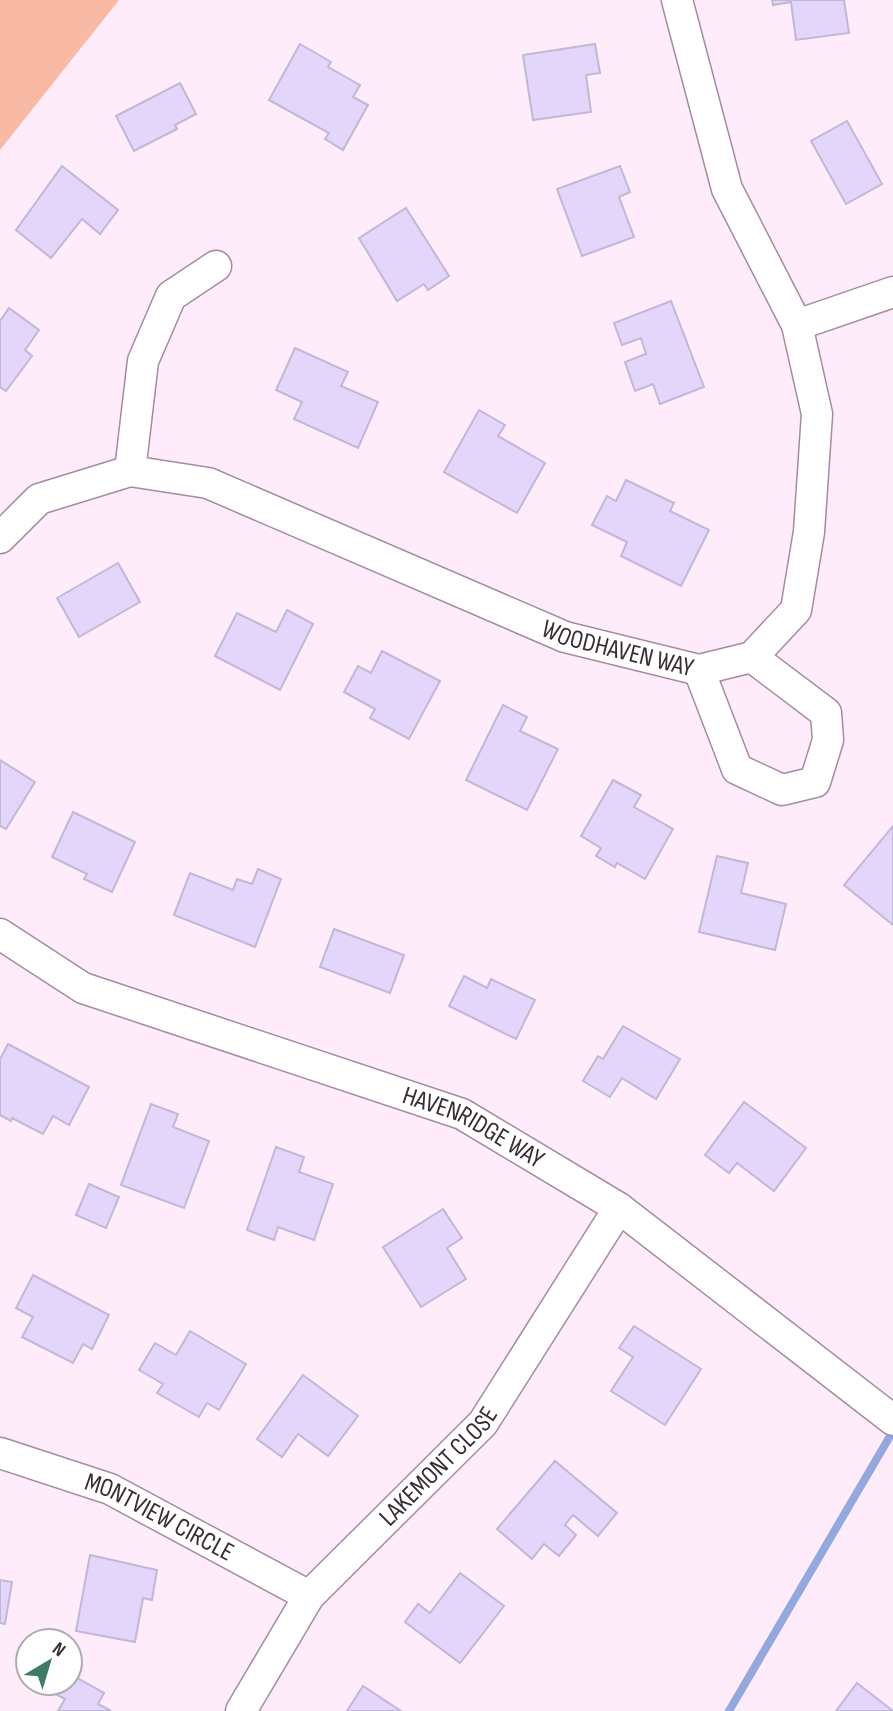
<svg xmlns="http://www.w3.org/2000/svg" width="893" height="1711" font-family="'Sofia Sans Condensed',sans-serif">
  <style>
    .green { fill: #f9baa5 }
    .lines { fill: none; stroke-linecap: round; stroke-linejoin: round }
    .stream { stroke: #93a8df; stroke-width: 8 }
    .building { fill: #e3d6fa; stroke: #c1b7d6; stroke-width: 2 }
    .minor-casing { stroke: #a68ba1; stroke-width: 33 }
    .minor { stroke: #fff; stroke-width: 30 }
    .labels { text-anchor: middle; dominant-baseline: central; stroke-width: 7; stroke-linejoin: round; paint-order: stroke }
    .street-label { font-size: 26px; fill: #382c35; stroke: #fff }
  </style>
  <rect width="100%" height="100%" fill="#feecfa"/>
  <polygon class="green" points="0,0 119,0 0,150"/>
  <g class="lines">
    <polyline class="stream" points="729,1711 893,1431"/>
  </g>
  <g class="building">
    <polygon points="772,0 844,0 849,33 796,40 791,2 773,5"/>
    <polygon points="300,44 331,62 328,67 360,85 353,97 368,105 343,150 325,139 329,133 269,100"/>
    <polygon points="595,44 600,73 586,75 591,112 533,120 523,55"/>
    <polygon points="180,83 196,114 175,125 177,129 134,151 116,116"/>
    <polygon points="847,121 882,184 846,204 811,141"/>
    <polygon points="62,166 118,210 100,234 82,219 51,258 16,230"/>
    <polygon points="620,166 630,192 619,197 634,237 582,256 557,189"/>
    <polygon points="406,208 449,276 428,290 424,284 397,301 359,238"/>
    <polygon points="671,301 704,387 660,404 653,384 635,391 625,362 646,354 641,338 622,345 614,323"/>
    <polygon points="9,308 39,330 25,350 32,356 6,391 0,387 0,321"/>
    <polygon points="295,348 348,372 341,386 378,402 358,448 294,419 302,402 276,390"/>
    <polygon points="479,410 505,425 498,436 545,463 517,513 444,472"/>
    <polygon points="626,480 674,503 670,511 709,530 681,586 621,556 627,542 592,525 607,496 616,501"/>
    <polygon points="118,563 140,602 79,637 57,598"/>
    <polygon points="287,610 313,624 280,690 215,656 237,613 276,632"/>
    <polygon points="382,651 440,681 409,739 370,718 375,709 344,692 358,666 371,673"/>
    <polygon points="503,705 527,717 520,731 558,749 527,810 466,780"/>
    <polygon points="0,760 35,782 6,829 0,826"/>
    <polygon points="613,780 641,795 634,807 673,829 645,879 617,863 615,867 596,856 601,848 581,836"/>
    <polygon points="73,812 135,842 112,892 84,879 87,874 52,857"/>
    <polygon points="893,826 893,925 844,885"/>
    <polygon points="717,856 748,863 741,893 786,904 775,950 699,932"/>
    <polygon points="258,869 281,879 255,947 174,915 190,873 233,890 237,879 252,884"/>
    <polygon points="334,929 404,955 390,993 320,967"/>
    <polygon points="464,976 487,988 491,979 535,1000 516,1039 449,1006"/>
    <polygon points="623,1026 680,1059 656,1099 622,1078 610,1097 583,1081 598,1056 603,1059"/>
    <polygon points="8,1044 89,1087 69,1125 53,1116 43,1134 12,1118 11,1121 0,1115 0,1059"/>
    <polygon points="744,1102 806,1148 774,1191 737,1163 729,1173 705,1155"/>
    <polygon points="151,1104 178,1114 173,1127 209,1141 184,1208 121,1185"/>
    <polygon points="276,1147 304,1157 299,1172 333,1184 314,1240 278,1227 274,1240 247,1230"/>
    <polygon points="89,1184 119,1197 106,1228 76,1215"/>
    <polygon points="443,1209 462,1238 447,1248 466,1279 421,1307 383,1247"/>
    <polygon points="33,1275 109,1315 92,1349 83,1344 73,1363 22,1337 33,1317 16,1308"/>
    <polygon points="634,1326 701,1369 665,1425 611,1391 633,1357 619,1348"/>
    <polygon points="190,1331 246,1364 219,1410 207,1403 199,1417 157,1393 163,1384 139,1370 155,1343 176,1355"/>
    <polygon points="303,1375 358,1416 328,1456 298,1434 282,1457 257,1439"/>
    <polygon points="555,1461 617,1513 598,1536 573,1515 565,1525 576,1535 559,1556 544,1544 532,1559 497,1529"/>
    <polygon points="90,1555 157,1570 152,1600 143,1598 135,1642 76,1631"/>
    <polygon points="460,1573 504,1606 460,1663 405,1622 418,1604 430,1613"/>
    <polygon points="0,1580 12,1582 5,1624 0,1623"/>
    <polygon points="70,1674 104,1693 98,1704 111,1711 58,1711 65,1699 46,1689 49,1683 70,1683"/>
    <polygon points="857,1683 893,1711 836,1711"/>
    <polygon points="363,1686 401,1711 347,1711"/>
  </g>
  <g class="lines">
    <g class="minor-casing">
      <g id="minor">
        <polyline points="797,325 893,292"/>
        <polyline points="130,471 143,361 171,296 216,266"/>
        <path id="s1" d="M0,538L39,499L130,471L208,483L565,637L699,670L752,657L796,610L809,532L817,414L797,325L727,189L677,0"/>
        <polyline points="699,670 737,769 782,790 815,782 828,740 826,713 752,657"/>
        <path id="s2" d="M0,934L83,988L462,1114L619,1208L893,1420"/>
        <path id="s3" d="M0,1453L110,1489L309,1596"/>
        <path id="s4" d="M241,1711L309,1596L483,1423L619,1208"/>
      </g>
    </g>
    <use href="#minor" class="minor"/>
  </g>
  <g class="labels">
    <g class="street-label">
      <text stroke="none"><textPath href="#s1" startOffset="672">WOODHAVEN WAY</textPath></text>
      <text stroke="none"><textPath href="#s2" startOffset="514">HAVENRIDGE WAY</textPath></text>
      <text stroke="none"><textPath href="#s4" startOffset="317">LAKEMONT CLOSE</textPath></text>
      <text stroke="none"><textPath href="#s3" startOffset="172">MONTVIEW CIRCLE</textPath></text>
    </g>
  </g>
  <g transform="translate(49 1662) rotate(38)"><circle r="33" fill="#ffffff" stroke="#afabae" stroke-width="2"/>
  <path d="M0-5L12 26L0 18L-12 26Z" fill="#3d7b66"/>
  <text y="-10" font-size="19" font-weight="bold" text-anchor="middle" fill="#382c35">N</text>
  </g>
</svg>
